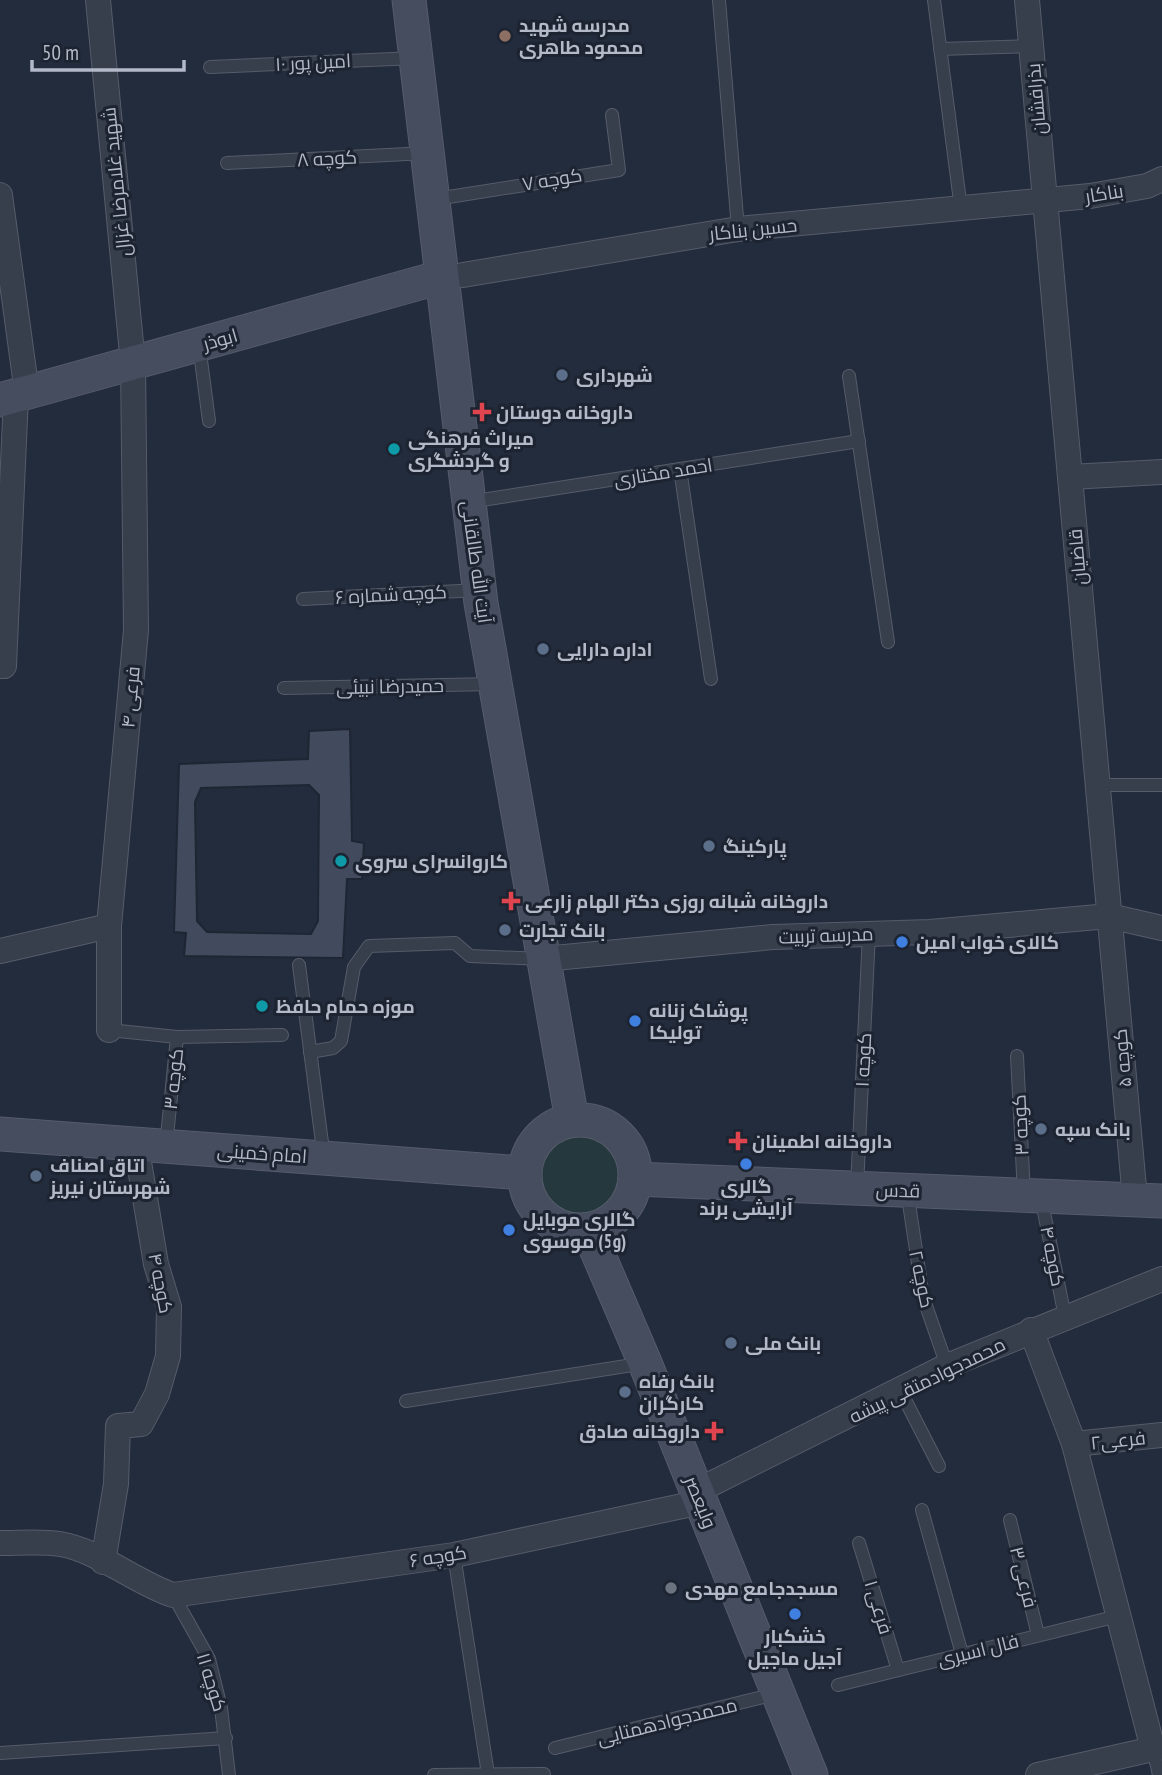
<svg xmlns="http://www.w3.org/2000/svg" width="1162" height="1775" font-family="'PT Sans Narrow',Cairo,sans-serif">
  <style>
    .green { fill: #25383d }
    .building { fill: #424b5e; stroke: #1e2533; stroke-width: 2; fill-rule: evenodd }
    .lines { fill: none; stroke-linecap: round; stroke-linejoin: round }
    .lane-casing { stroke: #555c6a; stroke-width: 14 }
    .street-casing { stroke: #555c6a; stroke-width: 26 }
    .secondary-casing { stroke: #555c6a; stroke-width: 35 }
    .lane { stroke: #373e4c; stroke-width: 12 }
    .street { stroke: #373e4c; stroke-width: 24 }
    .secondary { stroke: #454d5f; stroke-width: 33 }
    .education-dot { fill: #8d6e63; stroke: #1c2331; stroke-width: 2.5 }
    .service-dot { fill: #5c6f8a; stroke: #1c2331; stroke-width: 2.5 }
    .health-dot { fill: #e0444e; stroke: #1c2331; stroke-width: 2.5 }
    .culture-dot { fill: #0f9aa8; stroke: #1c2331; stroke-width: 2.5 }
    .shop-dot { fill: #3f7fe0; stroke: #1c2331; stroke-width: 2.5 }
    .worship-dot { fill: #6b7280; stroke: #1c2331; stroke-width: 2.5 }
    .labels { text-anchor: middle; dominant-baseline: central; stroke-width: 6; stroke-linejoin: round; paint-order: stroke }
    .poi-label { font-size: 19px; font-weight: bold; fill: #b3b9c8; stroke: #1c2331; text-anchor: start }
    .street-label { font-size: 19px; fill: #b3b9c8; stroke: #1c2331 }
  </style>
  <rect width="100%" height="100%" fill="#232c3c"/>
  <path class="green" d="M588,1120C598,1132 613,1144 619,1158C624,1170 623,1183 617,1195C591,1250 504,1194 547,1145C558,1133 576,1131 588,1120Z"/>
  <path class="building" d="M350,729L352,841L364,843L362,879H347L343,958L184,956L186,933L174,932L179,764L308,759L309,731ZM309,785L319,795L318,921L311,934L207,932L197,921L195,802L201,788Z"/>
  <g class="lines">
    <g class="lane-casing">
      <g id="lane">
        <polyline points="719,0 738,229"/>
        <polyline points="934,0 961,209"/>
        <polyline points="940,49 1031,46"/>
        <polyline points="210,67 416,58"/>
        <polyline points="227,163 427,153"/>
        <polyline points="436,199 619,170 612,115"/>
        <polyline points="199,345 209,421"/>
        <polyline points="849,376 888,642"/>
        <polyline points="680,469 711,679"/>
        <polyline points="469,502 859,441"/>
        <polyline points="303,599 479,590"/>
        <polyline points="284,688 495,684"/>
        <polyline points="1098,785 1162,785"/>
        <polyline points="299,965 324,1158"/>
        <polyline points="109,1030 177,1037 166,1146"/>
        <polyline points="177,1037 282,1035"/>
        <polyline points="310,1052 333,1048 341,1041 354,967 369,946 455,943 470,956 543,959"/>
        <polyline points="1017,1056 1024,1194"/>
        <polyline points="857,1187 869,933"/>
        <polyline points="907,1190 923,1297 947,1366"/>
        <polyline points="1041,1197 1065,1317"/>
        <polyline points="901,1392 939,1466"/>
        <polyline points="406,1401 645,1363"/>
        <polyline points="922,1510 962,1654"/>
        <polyline points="1010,1520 1038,1635"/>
        <polyline points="859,1543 898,1670"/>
        <polyline points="454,1555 488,1774"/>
        <polyline points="173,1595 209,1659 221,1708 229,1775"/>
        <polyline points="838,1685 1118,1616"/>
        <polyline points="555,1748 775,1694"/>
        <polyline points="1153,1749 1159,1775"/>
        <polyline points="0,1753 226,1738"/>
        <polyline points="434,1775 544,1774"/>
      </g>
    </g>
    <g class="street-casing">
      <g id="street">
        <polyline points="98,0 133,364 136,630 109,926 109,1030"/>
        <polyline points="1027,0 1135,1199"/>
        <polyline points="0,195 27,393"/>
        <polyline points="463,275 738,229 1090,196 1147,186 1162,179"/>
        <polyline points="1070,477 1162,472"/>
        <polyline points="0,666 4,666 16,396"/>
        <polyline points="0,951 109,926"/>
        <polyline points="544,959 773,937 930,932 1109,916 1162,928"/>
        <polyline points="1031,1330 1074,1444 1153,1749"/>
        <polyline points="1074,1444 1162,1435"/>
        <polyline points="697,1491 947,1366 1162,1279"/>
        <path d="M0,1543C19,1543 41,1541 60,1544C98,1550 136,1583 173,1595L454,1555L701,1502"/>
        <polyline points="103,1562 116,1484 118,1426 141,1424 157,1394 168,1356 169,1307 156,1264 136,1144"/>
        <polyline points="1038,1775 1162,1747"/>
      </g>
    </g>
    <g class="secondary-casing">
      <g id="secondary">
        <polyline points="409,0 481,603 572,1120"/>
        <polyline points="0,400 441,277"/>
        <circle cx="580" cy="1175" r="55"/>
        <polyline points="0,1134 524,1173"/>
        <polyline points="635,1179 1162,1201"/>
        <polyline points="588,1230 645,1363 811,1775"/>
      </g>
    </g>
    <use href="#lane" class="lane"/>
    <use href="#street" class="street"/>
    <use href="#secondary" class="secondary"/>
  </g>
  <circle class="education-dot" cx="505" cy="36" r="7"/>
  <g class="service-dot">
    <circle cx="562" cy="375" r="7"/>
    <circle cx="543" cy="649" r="7"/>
    <circle cx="709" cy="846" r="7"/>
    <circle cx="505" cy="930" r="7"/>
    <circle cx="1041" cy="1129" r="7"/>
    <circle cx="36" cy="1176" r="7"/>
    <circle cx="731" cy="1343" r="7"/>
    <circle cx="625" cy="1392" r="7"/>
  </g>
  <g class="health-dot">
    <path d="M478.5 401.5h7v7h7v7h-7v7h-7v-7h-7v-7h7z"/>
    <path d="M507.5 890.5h7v7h7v7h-7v7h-7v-7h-7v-7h7z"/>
    <path d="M734.5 1130.5h7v7h7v7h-7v7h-7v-7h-7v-7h7z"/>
    <path d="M710.5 1420.5h7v7h7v7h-7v7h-7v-7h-7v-7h7z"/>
  </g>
  <g class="culture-dot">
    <circle cx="394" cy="449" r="7"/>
    <circle cx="341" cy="861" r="7"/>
    <circle cx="262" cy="1006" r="7"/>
  </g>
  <g class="shop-dot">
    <circle cx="902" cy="942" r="7"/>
    <circle cx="635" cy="1021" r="7"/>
    <circle cx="746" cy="1164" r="7"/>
    <circle cx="509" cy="1230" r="7"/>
    <circle cx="795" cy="1614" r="7"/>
  </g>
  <circle class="worship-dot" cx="671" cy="1588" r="7"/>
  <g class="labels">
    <g class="poi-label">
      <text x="519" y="25">مدرسه شهید<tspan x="519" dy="22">محمود طاهری</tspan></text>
      <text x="576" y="375">شهرداری</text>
      <text x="496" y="412">داروخانه دوستان</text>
      <text x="408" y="438">میراث فرهنگی<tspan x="408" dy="22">و گردشگری</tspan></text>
      <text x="557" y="649">اداره دارایی</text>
      <text x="723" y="846">پارکینگ</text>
      <text x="355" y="861">کاروانسرای سروی</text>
      <text x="525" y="901">داروخانه شبانه روزی دکتر الهام زارعی</text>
      <text x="519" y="930">بانک تجارت</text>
      <text x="916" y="942">کالای خواب امین</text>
      <text x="276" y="1006">موزه حمام حافظ</text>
      <text x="649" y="1010">پوشاک زنانه<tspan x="649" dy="22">تولیکا</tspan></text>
      <text x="1055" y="1129">بانک سپه</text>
      <text x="752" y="1141">داروخانه اطمینان</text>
      <text x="50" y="1165">اتاق اصناف<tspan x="50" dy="22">شهرستان نیریز</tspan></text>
      <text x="746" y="1186" text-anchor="middle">گالری<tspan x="746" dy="22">آرایشی برند</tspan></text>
      <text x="523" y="1219">گالری موبایل<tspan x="523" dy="22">موسوی (5g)</tspan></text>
      <text x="745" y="1343">بانک ملی</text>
      <text x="639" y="1381">بانک رفاه<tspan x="639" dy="22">کارگران</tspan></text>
      <text x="700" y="1431" text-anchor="end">داروخانه صادق</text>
      <text x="685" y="1588">مسجدجامع مهدی</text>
      <text x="795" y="1636" text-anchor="middle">خشکبار<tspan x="795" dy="22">آجیل ماجیل</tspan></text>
    </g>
    <g class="street-label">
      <text transform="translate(313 62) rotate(-3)">امین پور ۱۰</text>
      <text transform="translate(1036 99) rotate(-95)">بذرافشان</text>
      <text transform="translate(327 158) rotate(-3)">کوچه ۸</text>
      <text transform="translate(552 179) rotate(-9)">کوچه ۷</text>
      <text transform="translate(116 182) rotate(-96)">شهید غلامرضا غزال</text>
      <text transform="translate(1104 193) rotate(-9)">بناکار</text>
      <text transform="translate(753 229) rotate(-6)">حسین بناکار</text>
      <text transform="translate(220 339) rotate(-16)">ابوذر</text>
      <text transform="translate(663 472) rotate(-9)">احمد مختاری</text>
      <text transform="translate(1077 557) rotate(-95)">قاضیان</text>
      <text transform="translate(477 562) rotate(82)">آیت الله طالقانی</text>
      <text transform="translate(391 594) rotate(-3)">کوچه شماره ۶</text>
      <text transform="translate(390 686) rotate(-1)">حمیدرضا نبیئی</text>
      <text transform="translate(130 697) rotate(-85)">فرعی ۴</text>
      <text transform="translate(826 935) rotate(-2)">مدرسه تربیت</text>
      <text transform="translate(1122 1058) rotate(-95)">کوچه ۵</text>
      <text transform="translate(863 1060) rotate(-87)">کوچه ۱</text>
      <text transform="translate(173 1079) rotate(-84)">کوچه ۳</text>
      <text transform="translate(1020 1125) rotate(-93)">کوچه ۳</text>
      <text transform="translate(262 1153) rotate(4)">امام خمینی</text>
      <text transform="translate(898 1190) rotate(2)">قدس</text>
      <text transform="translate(1053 1256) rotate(79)">کوچه ۴</text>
      <text transform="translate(922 1279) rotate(78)">کوچه ۲</text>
      <text transform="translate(161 1283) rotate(79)">کوچه ۴</text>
      <text transform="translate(927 1380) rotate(-26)">محمدجوادمتقی پیشه</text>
      <text transform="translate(1118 1440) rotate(-6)">فرعی۲</text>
      <text transform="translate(701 1502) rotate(68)">ولیعصر</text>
      <text transform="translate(438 1556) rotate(-9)">۶ کوچه</text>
      <text transform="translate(1024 1577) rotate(76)">فرعی ۳</text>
      <text transform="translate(879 1607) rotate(73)">فرعی ۱</text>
      <text transform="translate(978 1650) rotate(-14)">فال اسیری</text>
      <text transform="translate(212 1682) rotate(73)">کوچه ۱۱</text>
      <text transform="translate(667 1721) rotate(-14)">محمدجوادهمتایی</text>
    </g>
  </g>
  <path d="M32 60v10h152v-10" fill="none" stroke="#b3b9c8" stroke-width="3.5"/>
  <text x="42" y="60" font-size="21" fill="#b3b9c8" stroke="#1c2331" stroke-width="5" paint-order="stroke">50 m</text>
</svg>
